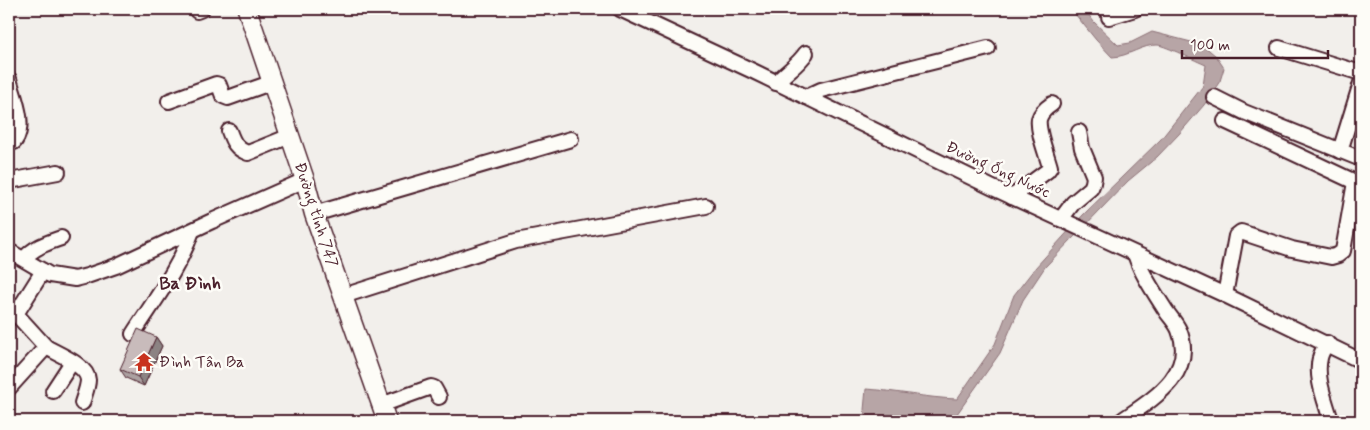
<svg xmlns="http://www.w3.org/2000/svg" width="1370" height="430" font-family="Mynerve,sans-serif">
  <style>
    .water { fill: #b7a5a6; stroke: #8b6f75 }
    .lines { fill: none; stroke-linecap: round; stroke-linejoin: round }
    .minor-casing { stroke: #4a1f2b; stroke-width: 18 }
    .major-casing { stroke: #4a1f2b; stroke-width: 21 }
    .minor { stroke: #fdfcf7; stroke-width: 14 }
    .major { stroke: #fdfcf7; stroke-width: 18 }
    .wall { fill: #aca1a1; stroke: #4a1f2b }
    .shaded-wall { fill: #8c8383; stroke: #4a1f2b }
    .building { fill: #c8bbbb; stroke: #4a1f2b }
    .labels { text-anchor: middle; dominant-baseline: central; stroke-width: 5; stroke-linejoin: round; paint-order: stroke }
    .street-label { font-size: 16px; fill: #4a1f2b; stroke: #fdfcf7 }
    .poi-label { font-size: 16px; fill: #4a1f2b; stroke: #fdfcf7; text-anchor: start }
    .neighbourhood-label { font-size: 18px; font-weight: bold; fill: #4a1f2b; stroke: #fdfcf7 }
  </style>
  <rect width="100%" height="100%" fill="#f2efeb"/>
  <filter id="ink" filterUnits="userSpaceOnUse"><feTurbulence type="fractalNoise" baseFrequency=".02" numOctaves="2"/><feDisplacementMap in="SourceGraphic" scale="10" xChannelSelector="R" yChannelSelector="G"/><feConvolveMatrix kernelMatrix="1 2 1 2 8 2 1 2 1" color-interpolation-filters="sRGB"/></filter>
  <g filter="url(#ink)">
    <path class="water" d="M1071,9H1084L1094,22L1118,45L1130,43L1152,32L1203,45L1216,56L1224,68L1220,81L1204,105L1179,134L1157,157L1128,181L1045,267L1023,300L1000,353L952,421H869L864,410L866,389C897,391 926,398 957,399L995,344L1014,295L1035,268L1083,215L1161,139L1203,86L1206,65C1196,61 1166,46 1158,45C1143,44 1128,57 1112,57L1096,40Z"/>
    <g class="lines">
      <g class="minor-casing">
        <g id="minor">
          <polyline points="620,9 755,72 993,188 1225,295 1361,361"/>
          <polyline points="197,11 202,9"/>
          <polyline points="1109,17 1135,9"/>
          <polyline points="1279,48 1361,73"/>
          <path d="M9,79C14,97 27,126 14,142L9,143"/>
          <path d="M776,83C786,72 798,65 806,53"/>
          <polyline points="806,97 821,90 988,48"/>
          <polyline points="1214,97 1244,112 1361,159"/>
          <polyline points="169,101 216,84 219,85 223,96 228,98 273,82"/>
          <path d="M229,131C233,142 236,149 248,153L290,136"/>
          <polyline points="1340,151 1361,83"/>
          <polyline points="9,181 58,172"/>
          <path d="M1012,197L1047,171L1050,167C1047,155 1037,131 1039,119C1041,112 1046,108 1052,104"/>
          <polyline points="314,214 571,139"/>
          <polyline points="1061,219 1073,203 1091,188 1093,183 1094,177 1082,148 1079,132"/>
          <polyline points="9,251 50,275 75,279 87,276 116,266 212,221 305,180"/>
          <path d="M24,259C34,247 47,243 61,238"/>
          <polyline points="1225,295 1236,236 1241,232 1292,249 1331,257 1338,255 1343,251 1355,182 1225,121"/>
          <polyline points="343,296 516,241 706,206"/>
          <path d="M133,334C154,301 179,269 192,231"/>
          <path d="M1327,343C1324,348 1321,353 1320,358C1315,378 1326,402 1331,421"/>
          <path d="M46,347C58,354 87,365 88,380C88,387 84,396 82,403"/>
          <polyline points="9,388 46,347 16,314 43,271"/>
          <polyline points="53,391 72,362"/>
          <polyline points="381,405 431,387 434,388 439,397"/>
          <path d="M1121,421C1151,400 1197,374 1179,330C1176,323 1170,317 1166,311C1154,292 1142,275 1135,254"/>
        </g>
      </g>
      <g class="major-casing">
        <polyline id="major" points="247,9 305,180 314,214 387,421"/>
      </g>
      <use href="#minor" class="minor"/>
      <use href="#major" class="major"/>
    </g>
    <polygon class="wall" points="156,337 162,346 144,386 126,378 120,369"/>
    <polygon class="shaded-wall" points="156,337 162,346 144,386 138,377"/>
    <polygon class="building" points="138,329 156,337 138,377 120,369"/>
  </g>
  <defs>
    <g id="temple-bare" transform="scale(1.5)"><path d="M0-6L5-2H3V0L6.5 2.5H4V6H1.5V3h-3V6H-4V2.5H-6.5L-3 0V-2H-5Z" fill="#c8321e" stroke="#fdfcf7" stroke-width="2.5" paint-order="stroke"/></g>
  </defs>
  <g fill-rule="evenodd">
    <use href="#temple-bare" x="144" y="362"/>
  </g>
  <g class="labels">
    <g class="street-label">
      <text transform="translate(998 170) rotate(25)">Đường Ống Nước</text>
      <text transform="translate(316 215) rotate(72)">Đường tỉnh 747</text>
    </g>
    <g class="poi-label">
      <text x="159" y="362">Đình Tân Ba</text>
    </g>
    <g class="neighbourhood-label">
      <text x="190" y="284">Ba Đình</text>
    </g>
  </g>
  <rect width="1370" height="430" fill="none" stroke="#fdfcf7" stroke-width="30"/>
  <rect x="15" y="15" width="1340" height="400" fill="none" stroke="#4a1f2b" stroke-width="2" filter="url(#ink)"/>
  <path d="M1182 50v8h146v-8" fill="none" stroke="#4a1f2b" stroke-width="2.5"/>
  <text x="1190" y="50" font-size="15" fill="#4a1f2b" stroke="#fdfcf7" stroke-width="4" paint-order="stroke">100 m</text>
</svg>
